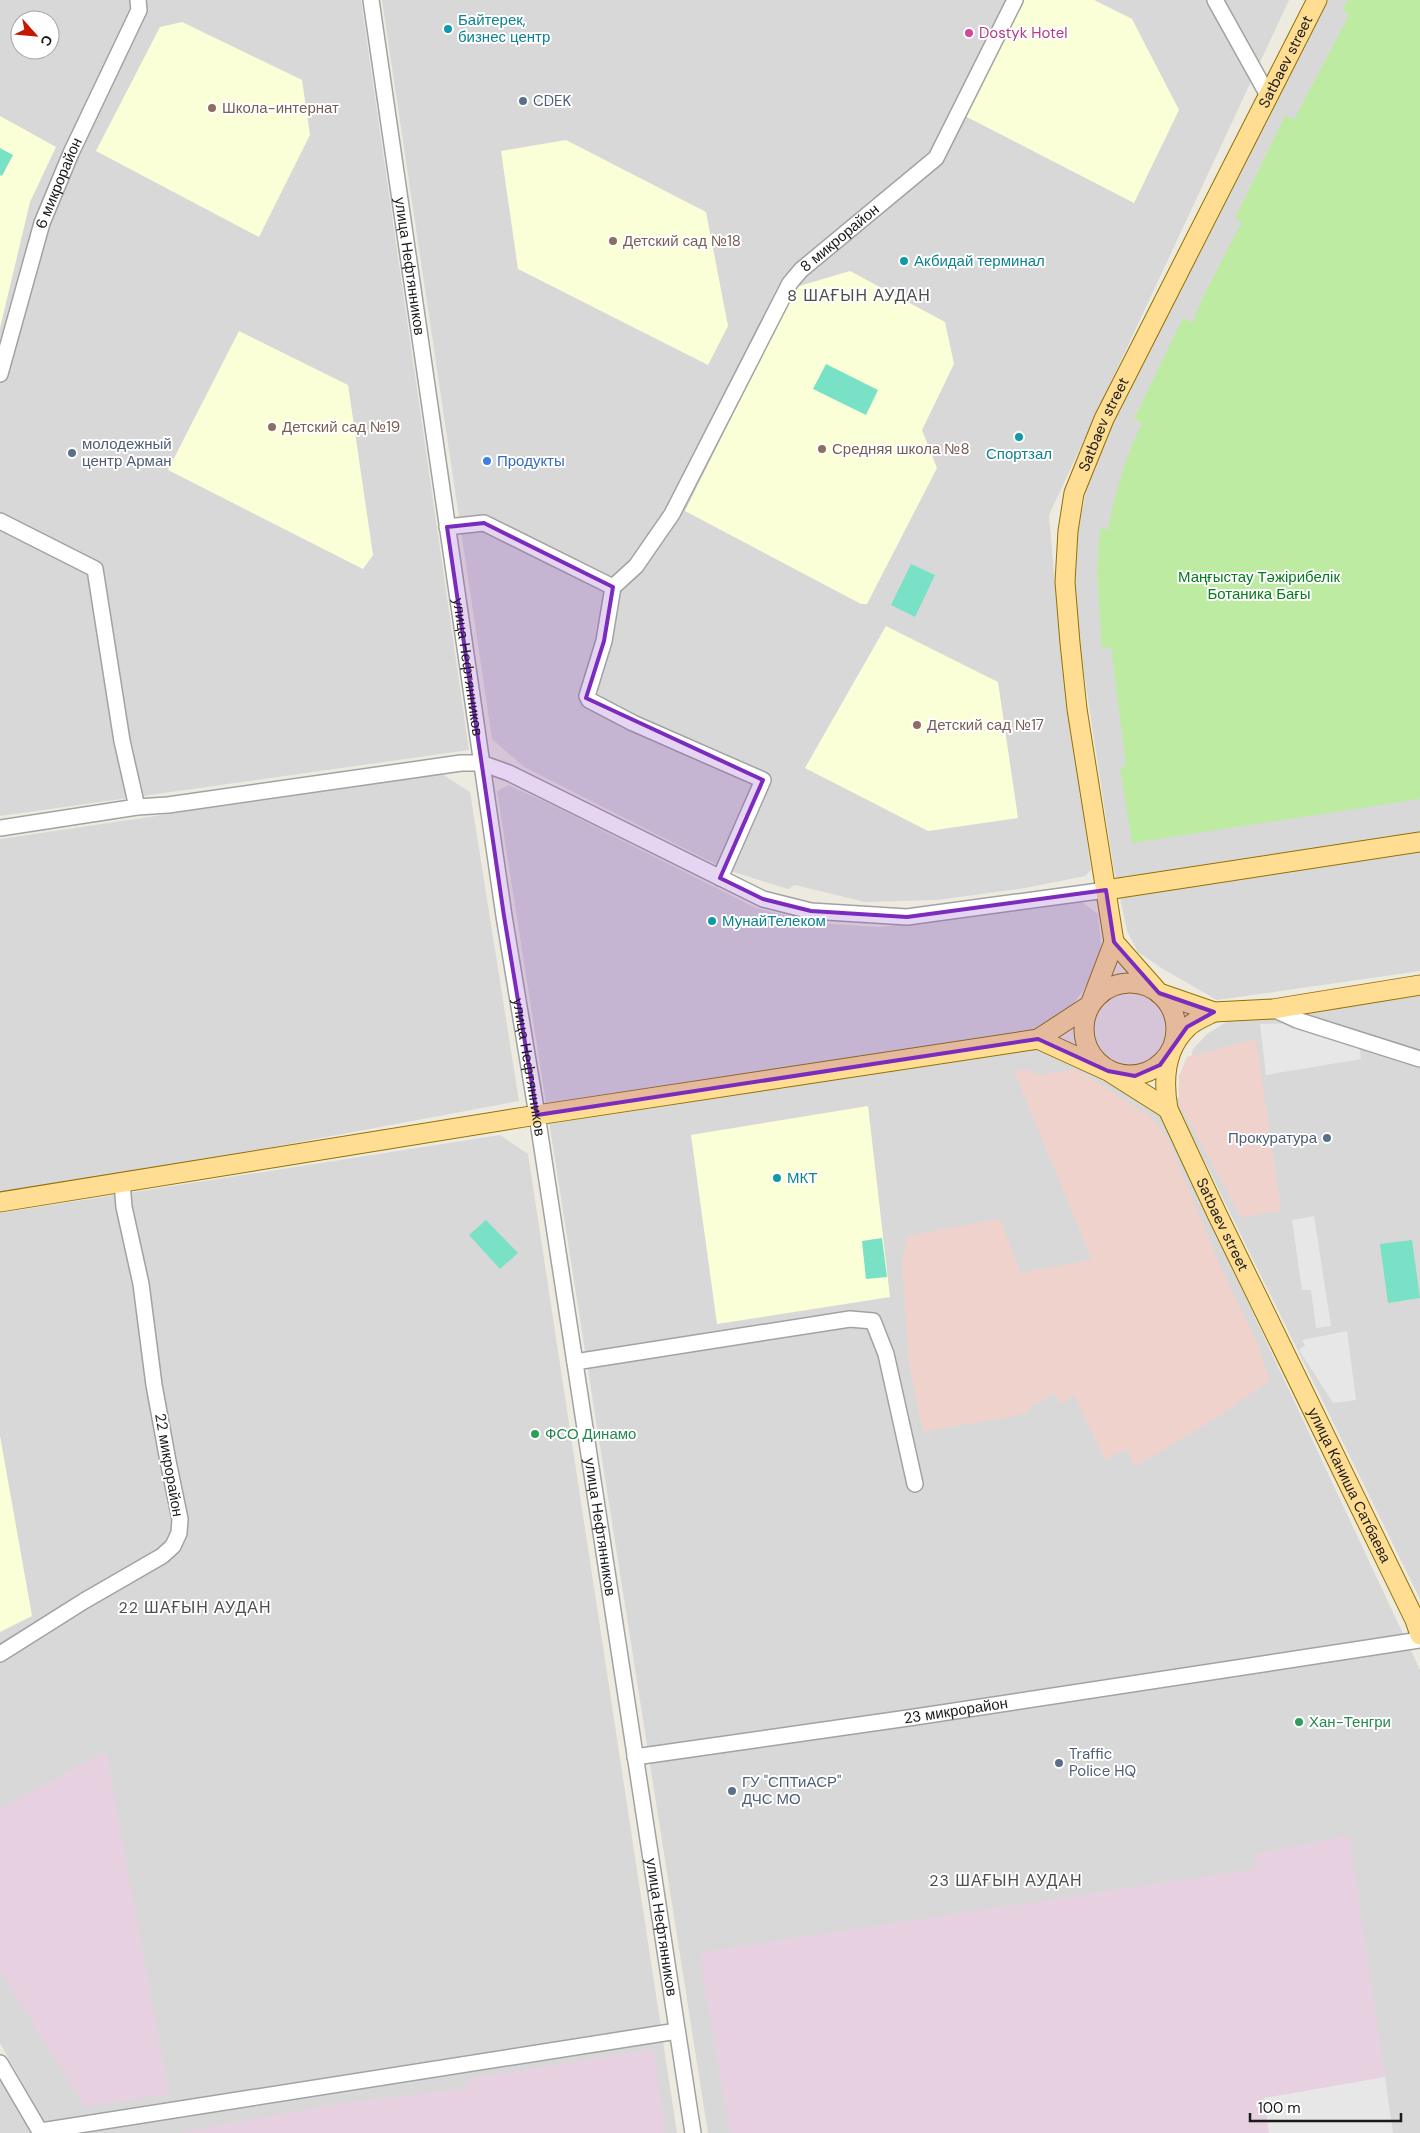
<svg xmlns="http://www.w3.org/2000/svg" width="1420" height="2133" font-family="'DM Sans',sans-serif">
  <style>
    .residential { fill: #d9d8d8; fill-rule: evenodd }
    .commercial { fill: #f0d2cd }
    .industrial { fill: #e7d1e0 }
    .education { fill: #faffd7 }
    .grass { fill: #bdeba2 }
    .pitch { fill: #79e1c5 }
    .parking { fill: #e7e7e7 }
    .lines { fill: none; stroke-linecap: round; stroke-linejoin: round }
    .minor-casing { stroke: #a2a2a2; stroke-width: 18 }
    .major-casing { stroke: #927200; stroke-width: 21 }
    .minor { stroke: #fff; stroke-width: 15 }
    .major { stroke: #ffdd93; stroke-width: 19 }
    .marked { fill: #7b2cbf; fill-opacity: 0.2; stroke: #7b2cbf; stroke-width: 4; stroke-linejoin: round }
    .culture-dot { fill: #0f9aa8; stroke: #fff; stroke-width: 2 }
    .hotel-dot { fill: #d1479c; stroke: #fff; stroke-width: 2 }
    .service-dot { fill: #5c6f8a; stroke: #fff; stroke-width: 2 }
    .education-dot { fill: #8d6e63; stroke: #fff; stroke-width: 2 }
    .shop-dot { fill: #3f7fe0; stroke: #fff; stroke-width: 2 }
    .leisure-dot { fill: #2e9e5b; stroke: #fff; stroke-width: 2 }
    .labels { text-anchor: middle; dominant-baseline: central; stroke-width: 4; stroke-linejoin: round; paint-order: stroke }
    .culture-label { font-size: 15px; fill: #0d838f; stroke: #fff; text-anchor: start }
    .hotel-label { font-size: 15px; fill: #b23c85; stroke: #fff; text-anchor: start }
    .street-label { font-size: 15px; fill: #1b1b1b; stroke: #fff }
    .service-label { font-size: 15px; fill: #4e5e75; stroke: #fff; text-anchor: start }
    .education-label { font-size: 15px; fill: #785e54; stroke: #fff; text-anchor: start }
    .shop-label { font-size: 15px; fill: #366cbe; stroke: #fff; text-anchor: start }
    .park-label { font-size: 15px; fill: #067b1d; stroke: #fff }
    .leisure-label { font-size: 15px; fill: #27864d; stroke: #fff; text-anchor: start }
    .neighbourhood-label { font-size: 16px; letter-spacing: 1px; fill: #4e4e4e; stroke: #fff }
  </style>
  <rect width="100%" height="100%" fill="#edeadf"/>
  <g class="residential">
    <path d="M0,0H361L469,750L0,816ZM20,20H50V50H20Z"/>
    <polygon points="382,0 1289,0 1049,515 1061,655 1091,870 1085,876 1025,888 937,900 865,902 795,885 788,889 727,870 524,767 492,739"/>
    <polygon points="1324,0 1420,0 1420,971 1217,1000 1163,969 1138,952 1127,931 1113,864 1072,594 1077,536 1088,481 1118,408"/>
    <polygon points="442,774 470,792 519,1101 0,1198 0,839"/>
    <polygon points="508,785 546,802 756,908 817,923 880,927 1020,909 1078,899 1098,914 1103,963 1066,1014 1054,1046 1157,1108 1420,1670 1420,2133 708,2133 497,791"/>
    <polygon points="1420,996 1420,1599 1175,1101 1183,1092 1193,1049 1207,1034 1242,1012 1332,1008"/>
    <polygon points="500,1135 528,1154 677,2133 50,2133 0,2043 0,1213"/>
    <polygon points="0,2077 31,2133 0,2133"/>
  </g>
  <g class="commercial">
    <polygon points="1256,1039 1281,1211 1241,1217 1179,1103 1179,1076 1187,1057"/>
    <polygon points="1076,1069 1150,1116 1169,1141 1218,1261 1259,1347 1269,1381 1216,1418 1134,1467 1127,1448 1105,1460 1074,1395 1061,1404 1055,1393 1033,1405 1024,1414 923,1432 909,1363 902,1263 907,1236 1000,1219 1020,1273 1092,1260 1014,1071 1027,1070 1040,1075"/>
  </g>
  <g class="industrial">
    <polygon points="106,1751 169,2094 85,2107 0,1970 0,1809"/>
    <polygon points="1349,1835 1385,2077 1264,2098 1269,2133 730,2133 703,1978 701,1952 1255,1869 1254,1855"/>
    <polygon points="653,2049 666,2132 661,2133 177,2133 343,2103 467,2088 466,2079"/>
  </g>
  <g class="education">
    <polygon points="1022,0 1094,0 1132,19 1179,110 1134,203 965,116"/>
    <polygon points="182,22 302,80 310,135 259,237 96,151 160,27"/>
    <polygon points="0,116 56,147 30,202 0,328"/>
    <polygon points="566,140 706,212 728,326 708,365 518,269 501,151"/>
    <polygon points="850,271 945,322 954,364 922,430 937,468 867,604 861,604 685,511 796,287"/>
    <polygon points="239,331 348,385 373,555 363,569 168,470"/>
    <polygon points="886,626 998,682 1018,818 928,831 805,768"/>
    <polygon points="868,1106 890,1297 717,1324 691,1135"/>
    <polygon points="0,1436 32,1616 0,1632"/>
  </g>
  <path class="grass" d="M1348,0H1420V799L1132,843L1120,768L1126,766L1111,647L1102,649L1097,574L1100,528L1108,530C1115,492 1125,458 1142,424L1134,419L1183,318L1192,323L1204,295L1242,222L1235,218L1285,116L1294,120L1349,15L1343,11Z"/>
  <g class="pitch">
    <polygon points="0,148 13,155 2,176 0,175"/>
    <polygon points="826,364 878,390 866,415 813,389"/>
    <polygon points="911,564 935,575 915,617 891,605"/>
    <polygon points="486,1220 518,1253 500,1269 469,1235"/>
    <polygon points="882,1238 887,1277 866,1279 862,1241"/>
    <polygon points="1412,1240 1420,1298 1388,1303 1380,1244"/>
  </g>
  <g class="parking">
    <polygon points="1292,1023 1358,1037 1361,1059 1266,1075 1260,1024"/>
    <polygon points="1314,1216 1331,1326 1316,1328 1311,1290 1302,1290 1292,1220"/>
    <polygon points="1347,1331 1356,1400 1333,1403 1299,1350 1305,1345 1302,1340"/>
    <polygon points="1385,2077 1393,2133 1269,2133 1264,2098"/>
  </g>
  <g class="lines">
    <g class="minor-casing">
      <g id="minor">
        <path id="s1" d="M371,0L504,916L537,1115L693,2133"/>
        <polyline points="1215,0 1269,97"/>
        <path id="s2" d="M0,374L42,223L71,153L139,10L138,0"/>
        <polyline points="0,521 95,569 122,741 137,807"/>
        <polyline points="447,527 484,523 613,587 604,641 587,696 589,700 633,723 763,780 720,878"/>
        <path id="s3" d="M613,587L636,566L672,514L790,283L801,270L936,158L1015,0"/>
        <polyline points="0,828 137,807 168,805 461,763 481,763 509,773 763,899 811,911 907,917 1106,890"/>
        <polyline points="1273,1009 1297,1020 1420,1059"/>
        <polyline points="575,1362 850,1319 873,1321 886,1354 915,1484"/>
        <polyline points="0,1654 84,1601 162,1556 173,1546 179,1533 180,1519 168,1461 154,1385 141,1284 124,1207 122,1182"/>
        <path id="s4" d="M635,1757L915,1717L1420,1640"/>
        <polyline points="0,2063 41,2133"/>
        <polyline points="41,2131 677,2031"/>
      </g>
    </g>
    <g class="major-casing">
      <g id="major">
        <polyline points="1106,890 1420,842"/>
        <polyline points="1114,942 1159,993 1214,1012 1273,1009 1420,985"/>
        <circle cx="1130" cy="1029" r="46"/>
        <path id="s5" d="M1214,1012C1206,1016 1193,1021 1187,1028C1165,1049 1163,1081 1168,1109L1217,1214L1415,1620L1420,1635"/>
        <polyline points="1038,1039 1108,1071 1168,1109"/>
        <path id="s6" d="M0,1202L537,1115L1038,1039L1090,1005L1114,942L1077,709L1070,643L1065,582L1068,531L1074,493L1104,419L1317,0"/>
      </g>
    </g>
    <use href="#minor" class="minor"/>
    <use href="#major" class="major"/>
  </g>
  <path class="marked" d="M484,523L613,587L604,641L586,698L763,780L720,878L763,899L811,911L907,917L1106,890L1114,942L1159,993L1214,1012L1187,1027L1160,1065L1135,1076L1108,1071L1038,1039L537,1115L504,916L447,527Z"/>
  <g class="culture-dot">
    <circle cx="448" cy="29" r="5"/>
    <circle cx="904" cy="261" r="5"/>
    <circle cx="1019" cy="437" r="5"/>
    <circle cx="712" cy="921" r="5"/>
    <circle cx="777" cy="1178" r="5"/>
  </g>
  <circle class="hotel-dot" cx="969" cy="33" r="5"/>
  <g class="service-dot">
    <circle cx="523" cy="101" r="5"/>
    <circle cx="72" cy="453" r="5"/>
    <circle cx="1327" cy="1138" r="5"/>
    <circle cx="1059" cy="1763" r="5"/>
    <circle cx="732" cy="1791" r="5"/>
  </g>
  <g class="education-dot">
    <circle cx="212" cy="108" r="5"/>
    <circle cx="613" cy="241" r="5"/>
    <circle cx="272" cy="427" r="5"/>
    <circle cx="822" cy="449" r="5"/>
    <circle cx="917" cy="725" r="5"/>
  </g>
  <circle class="shop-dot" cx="487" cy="461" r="5"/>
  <g class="leisure-dot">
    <circle cx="535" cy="1434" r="5"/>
    <circle cx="1299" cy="1722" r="5"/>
  </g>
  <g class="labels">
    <g class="culture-label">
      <text x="458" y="20">Байтерек,<tspan x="458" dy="17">бизнес центр</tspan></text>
      <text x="914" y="261">Акбидай терминал</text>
      <text x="1019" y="454" text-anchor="middle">Спортзал</text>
      <text x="722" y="921">МунайТелеком</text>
      <text x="787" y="1178">МКТ</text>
    </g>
    <g class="hotel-label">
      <text x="979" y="33">Dostyk Hotel</text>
    </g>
    <g class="street-label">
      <text stroke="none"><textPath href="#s6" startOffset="2114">Satbaev street</textPath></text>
      <text stroke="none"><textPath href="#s2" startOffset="200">6 микрорайон</textPath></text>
      <text stroke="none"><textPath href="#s3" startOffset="421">8 микрорайон</textPath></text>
      <text stroke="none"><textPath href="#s1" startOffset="269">улица Нефтянников</textPath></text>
      <text stroke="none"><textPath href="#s6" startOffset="1708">Satbaev street</textPath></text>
      <text stroke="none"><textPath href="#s1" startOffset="674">улица Нефтянников</textPath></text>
      <text stroke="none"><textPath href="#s1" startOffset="1079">улица Нефтянников</textPath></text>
      <text stroke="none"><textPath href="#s5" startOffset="246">Satbaev street</textPath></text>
      <text transform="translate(169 1465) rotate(80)">22 микрорайон</text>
      <text stroke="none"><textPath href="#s5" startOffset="536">улица Каниша Сатбаева</textPath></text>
      <text stroke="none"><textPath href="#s1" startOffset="1544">улица Нефтянников</textPath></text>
      <text stroke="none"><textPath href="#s4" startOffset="324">23 микрорайон</textPath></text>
      <text stroke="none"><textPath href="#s1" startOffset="1949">улица Нефтянников</textPath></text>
    </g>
    <g class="service-label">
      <text x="533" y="101">CDEK</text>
      <text x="82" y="444">молодежный<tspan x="82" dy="17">центр Арман</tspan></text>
      <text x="1317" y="1138" text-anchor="end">Прокуратура</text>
      <text x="1069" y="1754">Traffic<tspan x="1069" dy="17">Police HQ</tspan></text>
      <text x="742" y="1782">ГУ "СПТиАСР"<tspan x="742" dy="17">ДЧС МО</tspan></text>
    </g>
    <g class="education-label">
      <text x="222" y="108">Школа-интернат</text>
      <text x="623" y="241">Детский сад №18</text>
      <text x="282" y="427">Детский сад №19</text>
      <text x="832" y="449">Средняя школа №8</text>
      <text x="927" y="725">Детский сад №17</text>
    </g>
    <g class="shop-label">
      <text x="497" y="461">Продукты</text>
    </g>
    <g class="park-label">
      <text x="1259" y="577">Маңғыстау Тәжірибелік<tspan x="1259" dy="17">Ботаника Бағы</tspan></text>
    </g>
    <g class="leisure-label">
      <text x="545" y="1434">ФСО Динамо</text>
      <text x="1309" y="1722">Хан-Тенгри</text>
    </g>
    <g class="neighbourhood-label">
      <text x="859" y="295">8 ШАҒЫН АУДАН</text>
      <text x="195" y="1607">22 ШАҒЫН АУДАН</text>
      <text x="1006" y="1880">23 ШАҒЫН АУДАН</text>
    </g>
  </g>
  <g transform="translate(35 35) rotate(117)"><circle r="24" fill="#ffffff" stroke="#a4a4a4"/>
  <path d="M0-4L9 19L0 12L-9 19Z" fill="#c61700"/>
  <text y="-8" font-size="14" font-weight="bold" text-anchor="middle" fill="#1b1b1b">С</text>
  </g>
  <path d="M1250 2113v8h151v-8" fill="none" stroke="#1b1b1b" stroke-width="2.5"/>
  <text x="1258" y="2113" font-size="15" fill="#1b1b1b" stroke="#ffffff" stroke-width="4" paint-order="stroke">100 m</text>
</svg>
